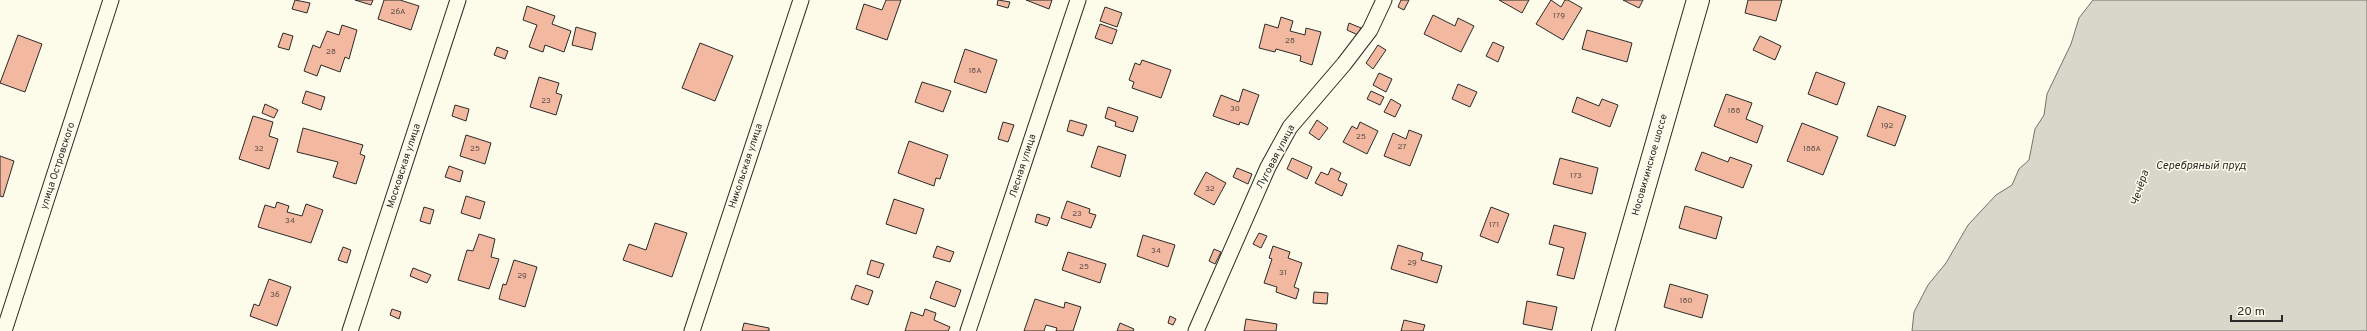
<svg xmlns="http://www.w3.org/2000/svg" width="2367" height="331" font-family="Overpass,sans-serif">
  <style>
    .water { fill: #d8d7c9; stroke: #74746e }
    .building { fill: #f2b8a0; stroke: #2b2b2b }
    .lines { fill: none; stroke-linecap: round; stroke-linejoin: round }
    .street-casing { stroke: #2b2b2b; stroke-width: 17 }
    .secondary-casing { stroke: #2b2b2b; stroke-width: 24 }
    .street { stroke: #fdfbea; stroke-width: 15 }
    .secondary { stroke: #fdfbea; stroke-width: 22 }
    .labels { text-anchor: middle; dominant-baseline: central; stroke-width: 3; stroke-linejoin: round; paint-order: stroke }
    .number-label { font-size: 8px; fill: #5d4e48 }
    .street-label { font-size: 10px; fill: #2b2b2b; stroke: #fdfbea }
    .water-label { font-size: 11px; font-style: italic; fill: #2b2b2b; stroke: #fdfbea }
  </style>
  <rect width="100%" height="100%" fill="#fdfbea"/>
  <polygon class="water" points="2093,0 2367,0 2367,331 1912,331 1914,312 1928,285 1946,263 1968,225 1996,195 2012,185 2019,169 2029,160 2035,129 2044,115 2047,94 2071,44 2079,18"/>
  <g class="building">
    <polygon points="295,0 310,3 307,13 292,9"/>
    <polygon points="355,0 373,0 371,5"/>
    <polygon points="384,0 400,0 419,6 411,30 378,19"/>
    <polygon points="886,0 901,0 887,40 856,29 864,4 882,10"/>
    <polygon points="998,0 1010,2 1008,8 997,5"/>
    <polygon points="1026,0 1052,0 1049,9"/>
    <polygon points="1401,0 1409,0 1404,10 1398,7"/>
    <polygon points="1499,0 1529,0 1522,13"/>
    <polygon points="1551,0 1561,7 1565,0 1568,0 1582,8 1563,40 1536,24"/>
    <polygon points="1623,0 1643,0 1639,8"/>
    <polygon points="1748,0 1782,0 1776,21 1745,13"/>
    <polygon points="527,6 555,16 552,24 571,31 564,52 545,45 543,52 529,47 537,25 523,20"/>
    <polygon points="1105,7 1122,13 1117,27 1100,21"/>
    <polygon points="1433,15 1455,26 1458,18 1474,26 1461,52 1424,34"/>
    <polygon points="1281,17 1293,21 1290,31 1305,35 1306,28 1321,32 1312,65 1300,61 1301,56 1276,49 1275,52 1259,48 1265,24 1278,28"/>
    <polygon points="1349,23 1361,28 1358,35 1347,30"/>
    <polygon points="1100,24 1117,30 1112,44 1095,38"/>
    <polygon points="342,25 357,30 349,59 345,57 340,72 321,65 317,76 304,71 313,45 320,48 327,31 339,35"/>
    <polygon points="576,27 596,33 592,50 572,45"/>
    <polygon points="1587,30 1632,43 1627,62 1582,49"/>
    <polygon points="283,33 293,36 289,50 278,47"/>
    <polygon points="18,35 42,44 25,92 0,83"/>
    <polygon points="1760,36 1781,46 1775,60 1753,50"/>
    <polygon points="1493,42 1504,47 1498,62 1486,56"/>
    <polygon points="700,43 733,56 715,101 682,88"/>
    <polygon points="1378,45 1386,50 1373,69 1366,63"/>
    <polygon points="497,47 508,51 505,59 494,55"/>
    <polygon points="965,49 997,60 986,93 954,82"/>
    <polygon points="1142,60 1171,70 1161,98 1132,88 1134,82 1129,80 1135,63 1140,65"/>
    <polygon points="1816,72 1845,83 1837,105 1808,94"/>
    <polygon points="1379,73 1392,79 1386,92 1373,85"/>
    <polygon points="539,77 559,83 556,93 562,95 556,115 530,107"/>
    <polygon points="922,82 951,91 943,112 915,102"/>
    <polygon points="1458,84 1477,92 1470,107 1452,99"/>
    <polygon points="1243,89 1259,95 1248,125 1240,122 1239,125 1213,116 1221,95 1239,102"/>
    <polygon points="306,91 325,97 321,110 302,103"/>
    <polygon points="1371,91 1384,97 1380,105 1367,99"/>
    <polygon points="1726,94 1752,103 1746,119 1763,126 1757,143 1714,126"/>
    <polygon points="1577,97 1599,106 1602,99 1618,105 1610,127 1572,112"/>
    <polygon points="1391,99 1401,105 1395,117 1384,112"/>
    <polygon points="265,104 278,110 274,118 262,113"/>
    <polygon points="455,105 469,109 466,121 452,116"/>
    <polygon points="1878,106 1906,116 1895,146 1867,136"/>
    <polygon points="1108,107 1138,117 1133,132 1115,126 1116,122 1105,118"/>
    <polygon points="253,116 273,122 269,136 278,139 269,169 239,159"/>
    <polygon points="1070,120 1087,125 1083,136 1067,131"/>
    <polygon points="1317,120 1328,128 1319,140 1309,133"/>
    <polygon points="1003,122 1014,125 1008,142 998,139"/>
    <polygon points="1360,122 1378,131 1367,154 1343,142 1352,126 1357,129"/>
    <polygon points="1802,123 1838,137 1823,175 1787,161"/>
    <polygon points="303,128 363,145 360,154 365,156 356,184 333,177 338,162 297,152"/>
    <polygon points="1409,130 1422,135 1410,166 1384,156 1393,133 1406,139"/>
    <polygon points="466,135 491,143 485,164 460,156"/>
    <polygon points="909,141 948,155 940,179 936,178 934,186 898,173"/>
    <polygon points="1098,146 1126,155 1120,177 1091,167"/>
    <polygon points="1702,152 1728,162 1730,157 1752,165 1743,188 1695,170"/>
    <polygon points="0,156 14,161 3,197 0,196"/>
    <polygon points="1292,158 1312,167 1307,179 1287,169"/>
    <polygon points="1560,158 1598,168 1592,194 1553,184"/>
    <polygon points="449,166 463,171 460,182 445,177"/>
    <polygon points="1237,168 1252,174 1248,184 1233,177"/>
    <polygon points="1331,168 1341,173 1338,180 1347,184 1342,196 1315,183 1321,172 1328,175"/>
    <polygon points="1206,172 1226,183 1214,205 1194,194"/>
    <polygon points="466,196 485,202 480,219 461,213"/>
    <polygon points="894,199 924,209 916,234 886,224"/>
    <polygon points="1067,201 1090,209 1089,213 1096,215 1091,228 1061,218"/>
    <polygon points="277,202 289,206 287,212 302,216 306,204 323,210 311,243 258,227 265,205 275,208"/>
    <polygon points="1685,206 1722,217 1716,239 1679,228"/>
    <polygon points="424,207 434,210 430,224 420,221"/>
    <polygon points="1491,207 1509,214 1498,243 1480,236"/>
    <polygon points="1037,214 1050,218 1047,226 1035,222"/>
    <polygon points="655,223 687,233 672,277 623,260 629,244 646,250"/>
    <polygon points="1554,225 1586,233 1574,279 1557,275 1564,248 1549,244"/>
    <polygon points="1259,233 1267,236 1261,248 1253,244"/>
    <polygon points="479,234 495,239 491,257 499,259 489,289 458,280 467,250 473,251"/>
    <polygon points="1143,235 1175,245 1168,267 1137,256"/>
    <polygon points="1398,245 1423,253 1421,260 1442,266 1437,283 1391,269"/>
    <polygon points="937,246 954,252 950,262 933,257"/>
    <polygon points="1273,246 1290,252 1288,258 1302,263 1294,287 1299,289 1296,299 1276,292 1277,287 1264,283 1272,259 1269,258"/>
    <polygon points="343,247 351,250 347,263 338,260"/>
    <polygon points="1214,249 1221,252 1215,264 1209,261"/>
    <polygon points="1068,252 1106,264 1100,283 1062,270"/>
    <polygon points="514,260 537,267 525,307 499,299 503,284 506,285"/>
    <polygon points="871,260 884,264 879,278 867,274"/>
    <polygon points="413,268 431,275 427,283 410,276"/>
    <polygon points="269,279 291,287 277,326 250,316 254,304 259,306"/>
    <polygon points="936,281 961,290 955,307 930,298"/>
    <polygon points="1670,284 1708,295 1702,318 1664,307"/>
    <polygon points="856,285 873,291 868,305 851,299"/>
    <polygon points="1314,292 1328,293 1327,304 1313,303"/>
    <polygon points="1035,299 1064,308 1065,302 1081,307 1073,331 1056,331 1057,328 1046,325 1044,331 1024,331"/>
    <polygon points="1527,301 1557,307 1552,330 1523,324"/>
    <polygon points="392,309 401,312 399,319 390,315"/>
    <polygon points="925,309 936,313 934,320 950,327 948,331 905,331 911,312 923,316"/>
    <polygon points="1170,316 1176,319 1173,325 1168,323"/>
    <polygon points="1246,319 1277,324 1276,331 1244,331"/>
    <polygon points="1404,320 1425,325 1423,331 1401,331"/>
    <polygon points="744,323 769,328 769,331 742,331"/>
    <polygon points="1120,323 1134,329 1133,331 1117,331"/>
  </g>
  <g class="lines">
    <g class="street-casing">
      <g id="street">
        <polyline points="4,331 111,0"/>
        <polyline points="350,331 458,0"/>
        <polyline points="692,331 801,0"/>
        <polyline points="968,331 1078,0"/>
        <polyline points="1196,331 1268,167 1290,127 1344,64 1370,30 1384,0"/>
      </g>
    </g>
    <g class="secondary-casing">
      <polyline id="secondary" points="1603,331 1698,0"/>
    </g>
    <use href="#street" class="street"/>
    <use href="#secondary" class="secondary"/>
  </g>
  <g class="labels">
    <g class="number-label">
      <text x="398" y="12">26А</text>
      <text x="1559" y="16">179</text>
      <text x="1290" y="41">28</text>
      <text x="331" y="52">28</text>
      <text x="975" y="71">18А</text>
      <text x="546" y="101">23</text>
      <text x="1235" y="109">30</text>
      <text x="1734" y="111">188</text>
      <text x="1887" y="126">192</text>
      <text x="1361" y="137">25</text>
      <text x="1402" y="147">27</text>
      <text x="259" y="149">32</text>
      <text x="475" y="149">25</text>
      <text x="1812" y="149">188А</text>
      <text x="1576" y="176">173</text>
      <text x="1210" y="189">32</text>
      <text x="1077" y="214">23</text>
      <text x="290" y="221">34</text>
      <text x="1494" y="225">171</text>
      <text x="1156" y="251">34</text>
      <text x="1412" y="263">29</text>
      <text x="1084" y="267">25</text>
      <text x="1283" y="273">31</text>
      <text x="522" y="276">29</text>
      <text x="275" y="295">36</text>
      <text x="1686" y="301">180</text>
    </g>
    <g class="street-label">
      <text transform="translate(1276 157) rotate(-62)">Луговая улица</text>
      <text transform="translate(1650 165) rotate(-74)">Носовихинское шоссе</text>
      <text transform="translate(58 166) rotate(-72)">улица Островского</text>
      <text transform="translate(404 166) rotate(-72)">Московская улица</text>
      <text transform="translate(746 166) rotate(-72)">Никольская улица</text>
      <text transform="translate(1023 166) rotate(-72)">Лесная улица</text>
    </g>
    <g class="water-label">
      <text x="2201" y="166">Серебряный пруд</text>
      <text transform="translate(2140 188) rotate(-72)">Чечёра</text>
    </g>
  </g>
  <path d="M2231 315v6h51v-6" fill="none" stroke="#2b2b2b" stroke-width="2"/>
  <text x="2237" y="315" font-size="12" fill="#2b2b2b" stroke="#fdfbea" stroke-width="3" paint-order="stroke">20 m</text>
</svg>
